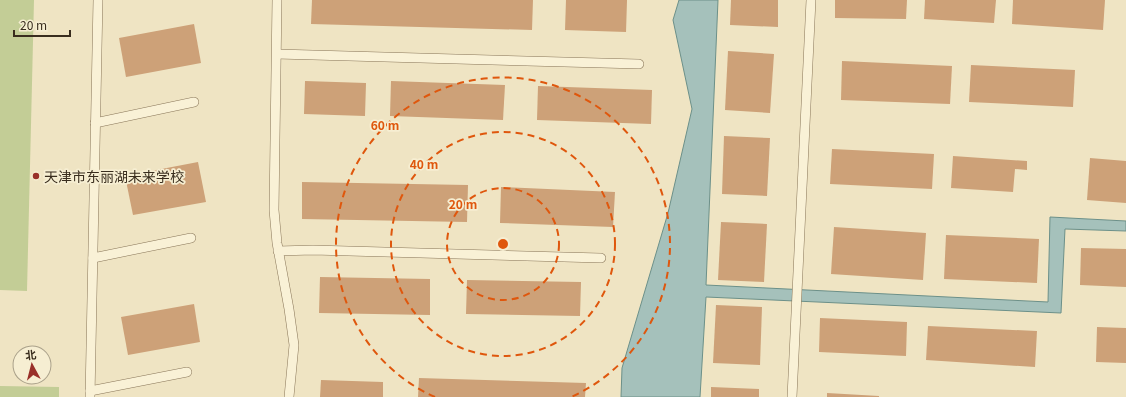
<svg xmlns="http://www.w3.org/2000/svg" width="1126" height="397" font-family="Georgia,'Noto Sans SC',serif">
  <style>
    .green { fill: #c3cd96 }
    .water { fill: #a5c1bb; stroke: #6c9089 }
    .building { fill: #cda178 }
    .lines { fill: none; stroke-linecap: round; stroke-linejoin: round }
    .lane-casing { stroke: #897659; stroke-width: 10 }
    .lane { stroke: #f9f1d6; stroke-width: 9 }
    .ring { fill: none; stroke: #df570d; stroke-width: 2; stroke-dasharray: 7 5 }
    .poi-dot { fill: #993029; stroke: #f6eed2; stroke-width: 1.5 }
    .labels { text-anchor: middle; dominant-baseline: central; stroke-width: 3.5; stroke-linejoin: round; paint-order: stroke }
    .poi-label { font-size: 14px; fill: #392d1e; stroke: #f6eed2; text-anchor: start }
    .centre { fill: #df570d; stroke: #f6eed2; stroke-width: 2 }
    .ring-label { font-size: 12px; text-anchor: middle; font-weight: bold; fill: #df570d; stroke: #f6eed2; stroke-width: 3.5; stroke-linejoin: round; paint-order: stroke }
  </style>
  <rect width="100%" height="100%" fill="#efe4c3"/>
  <g class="green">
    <polygon points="0,0 34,0 27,291 0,290"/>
    <polygon points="0,386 59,387 59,397 0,397"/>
  </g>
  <polygon class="water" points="679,0 718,0 706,285 1048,302 1050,217 1126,221 1126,231 1065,229 1061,313 706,297 700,397 621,397 622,368 668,213 692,109 673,20"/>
  <g class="building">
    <polygon points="312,0 533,0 532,30 311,24"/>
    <polygon points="566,0 627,0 626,32 565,30"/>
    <polygon points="731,0 778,0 778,27 730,25"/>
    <polygon points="835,0 907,0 906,19 835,18"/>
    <polygon points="925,0 996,0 994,23 924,19"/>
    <polygon points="1013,0 1105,0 1103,30 1012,24"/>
    <polygon points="194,24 201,63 126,77 119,38"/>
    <polygon points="728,51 774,54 770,113 725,110"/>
    <polygon points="842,61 952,66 950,104 841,100"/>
    <polygon points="971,65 1075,70 1073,107 969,102"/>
    <polygon points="305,81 366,83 365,116 304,114"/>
    <polygon points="391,81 505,85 503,120 390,116"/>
    <polygon points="538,86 652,90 651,124 537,120"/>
    <polygon points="724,136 770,138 767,196 722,194"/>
    <polygon points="832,149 934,154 932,189 830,184"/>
    <polygon points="953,156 1027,161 1027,170 1015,169 1013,192 951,188"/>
    <polygon points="1090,158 1126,161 1126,203 1087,200"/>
    <polygon points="198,162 206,202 133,215 125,176"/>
    <polygon points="302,182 468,185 467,222 302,219"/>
    <polygon points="501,187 615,192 613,227 500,223"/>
    <polygon points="721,222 767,224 764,282 718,280"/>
    <polygon points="834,227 926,233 923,280 831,274"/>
    <polygon points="946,235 1039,239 1037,283 944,279"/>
    <polygon points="1081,248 1126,249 1126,287 1080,285"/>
    <polygon points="320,277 430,279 430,315 319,313"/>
    <polygon points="467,280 581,282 580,316 466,314"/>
    <polygon points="194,304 200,342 128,355 121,317"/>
    <polygon points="716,305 762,307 760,365 713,363"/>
    <polygon points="820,318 907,322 906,356 819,352"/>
    <polygon points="928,326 1037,331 1035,367 926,360"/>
    <polygon points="1097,327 1126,328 1126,363 1096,362"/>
    <polygon points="419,378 586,383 585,397 418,397"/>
    <polygon points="321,380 383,382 383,397 320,397"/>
    <polygon points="711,387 759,389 759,397 711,397"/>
    <polygon points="827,393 879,396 879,397 827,397"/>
  </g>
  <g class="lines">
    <g class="lane-casing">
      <g id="lane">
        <polyline points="277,0 274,210 277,243 289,309 294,345 289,397"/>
        <polyline points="277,54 639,64"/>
        <polyline points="95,123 194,102"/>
        <polyline points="278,251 313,250 601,258"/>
        <polyline points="93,258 191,238"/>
        <polyline points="90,391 187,372"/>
        <polyline points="90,397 98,0"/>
        <polyline points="792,397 811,0"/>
      </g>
    </g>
    <use href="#lane" class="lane"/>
  </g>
  <g class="ring">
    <circle cx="503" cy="244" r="56"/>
    <circle cx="503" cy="244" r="112"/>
    <path d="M435 397A167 167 0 1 1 571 397"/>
  </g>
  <circle class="poi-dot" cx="36" cy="176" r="4"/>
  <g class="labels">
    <g class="poi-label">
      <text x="44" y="176">天津市东丽湖未来学校</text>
    </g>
  </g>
  <circle cx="503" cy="244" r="6" class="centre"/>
  <g class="ring-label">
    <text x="385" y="130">60 m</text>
    <text x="424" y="169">40 m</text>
    <text x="463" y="209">20 m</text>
  </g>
  <g transform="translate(32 365) rotate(353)"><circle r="19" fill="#f6eed2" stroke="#aaa18a"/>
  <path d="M0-3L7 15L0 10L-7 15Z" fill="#993029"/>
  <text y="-6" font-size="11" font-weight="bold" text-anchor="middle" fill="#392d1e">北</text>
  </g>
  <path d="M14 30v6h56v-6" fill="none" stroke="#392d1e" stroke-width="2"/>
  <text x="20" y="30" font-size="12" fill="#392d1e" stroke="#f6eed2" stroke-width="3" paint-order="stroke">20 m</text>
</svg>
